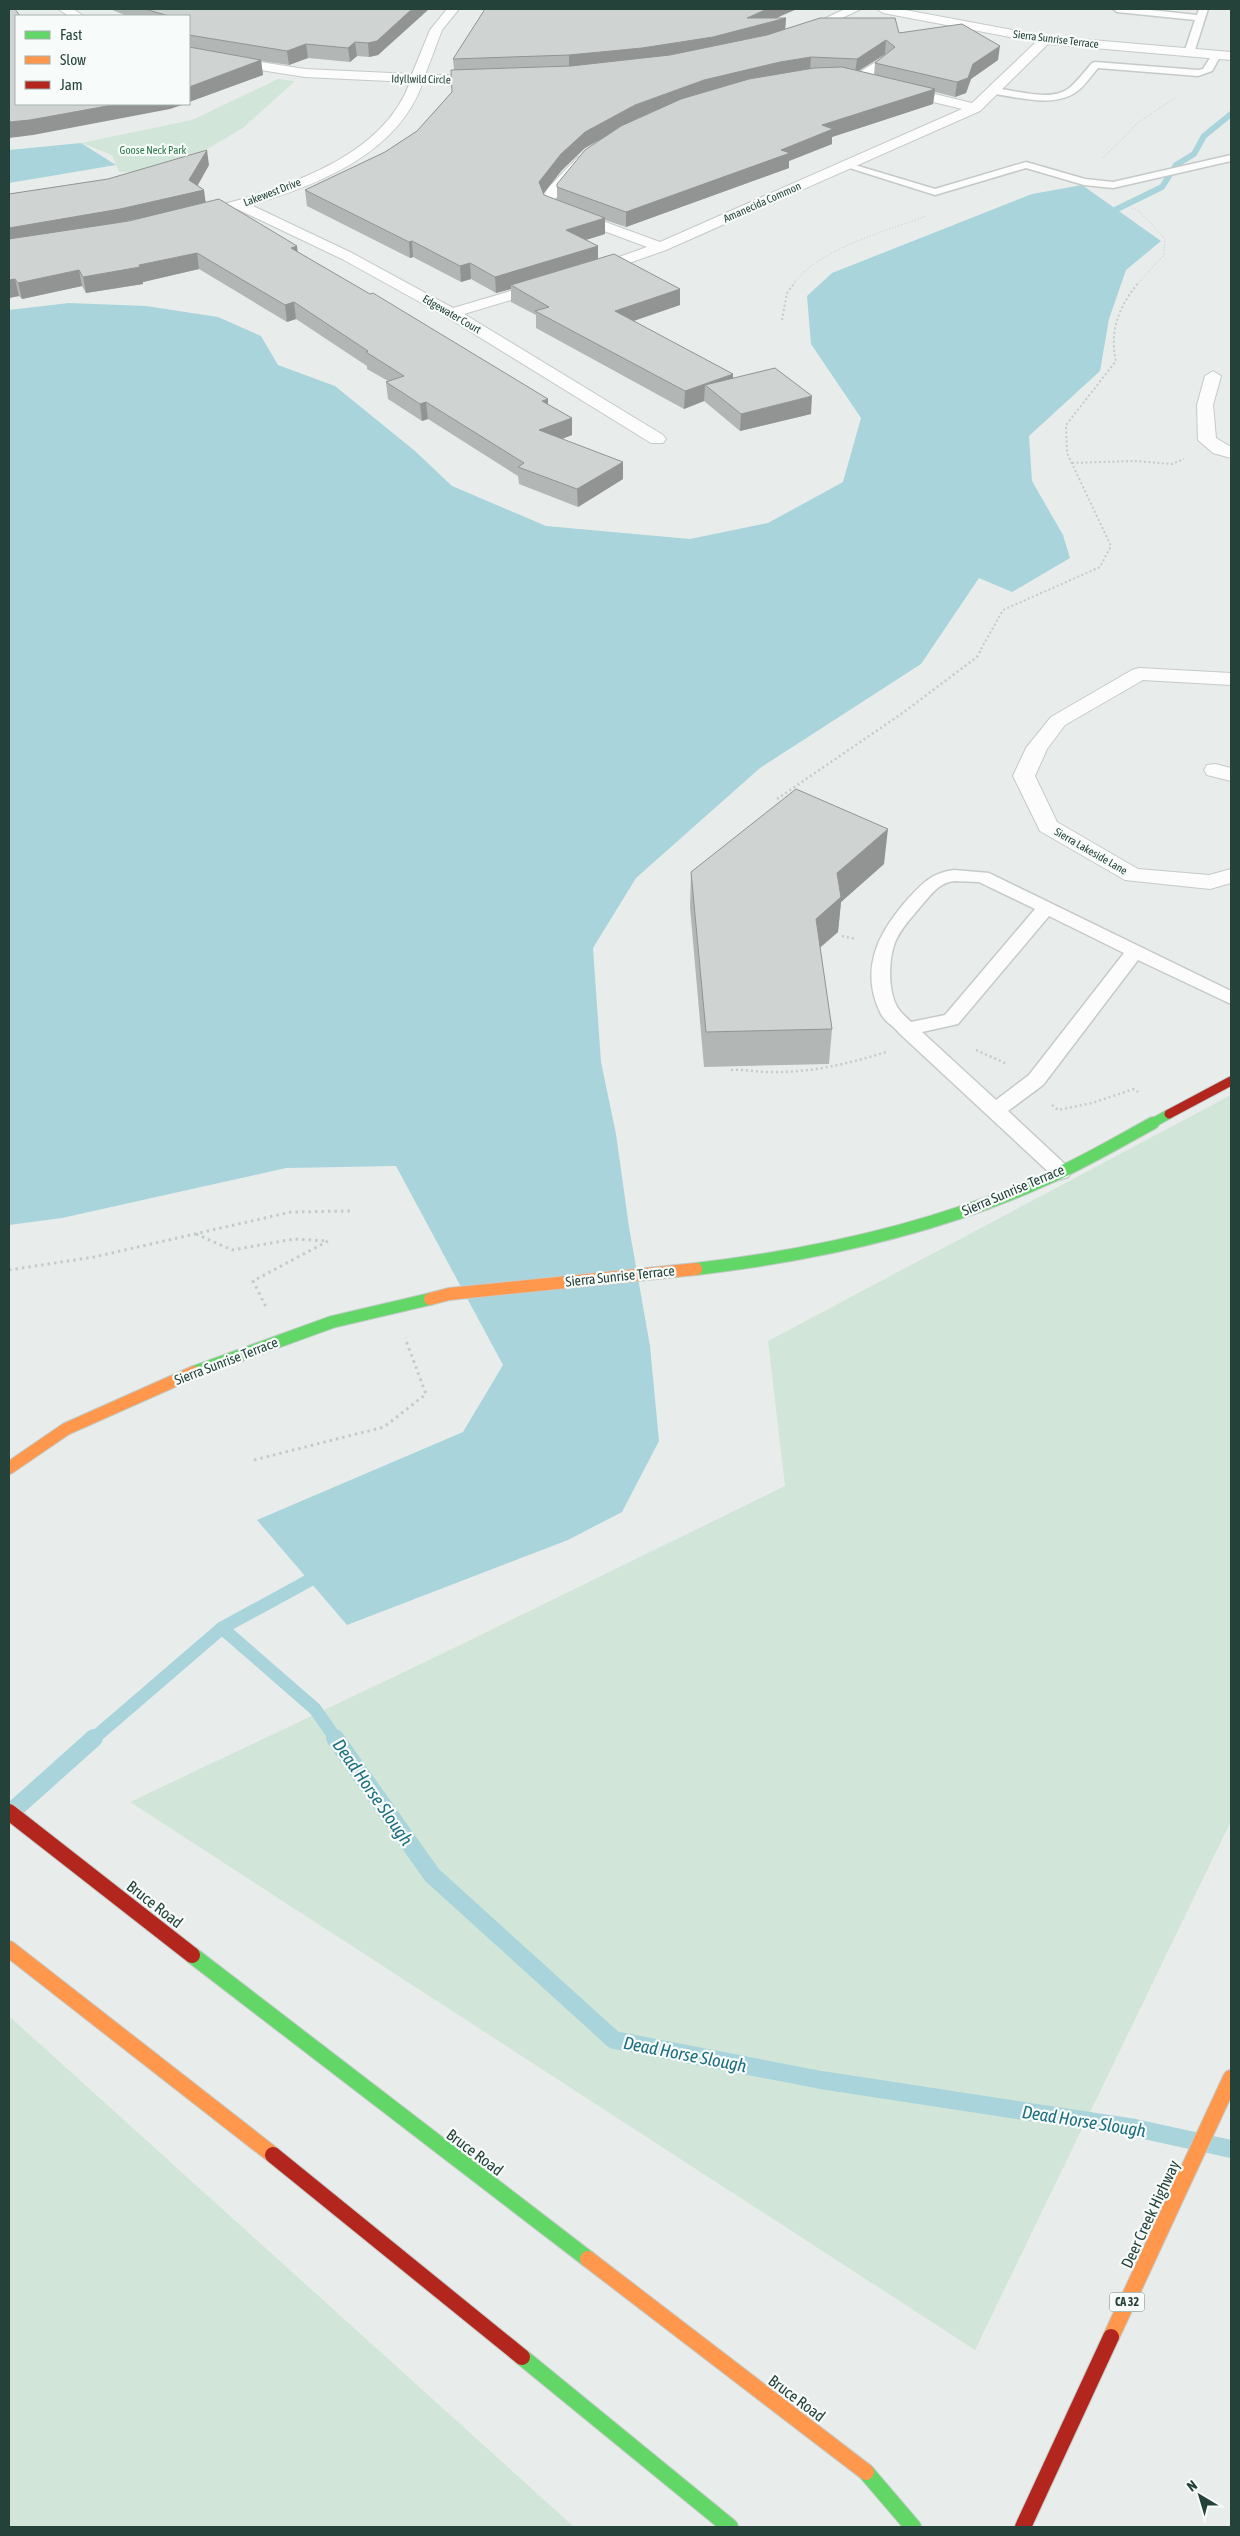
<svg xmlns="http://www.w3.org/2000/svg" width="1240" height="2536" font-family="'Asap Condensed',sans-serif">
  <style>
    .green { fill: #d1e6d8 }
    .water { fill: #a9d4db }
    .lines { fill: none; stroke-linecap: round; stroke-linejoin: round }
    .stream-far2 { stroke: #a9d4db; stroke-width: 6 }
    .stream-far1 { stroke: #a9d4db; stroke-width: 13 }
    .stream { stroke: #a9d4db; stroke-width: 18 }
    .lane-casing { stroke: #c5cac8; stroke-width: 3 }
    .street-casing { stroke: #c5cac8; stroke-width: 2 }
    .fast-far2-casing { stroke: #c3cbc8; stroke-width: 11 }
    .fast-far1-casing { stroke: #c3cbc8; stroke-width: 14 }
    .fast-casing { stroke: #c3cbc8; stroke-width: 18 }
    .slow-far1-casing { stroke: #c3cbc8; stroke-width: 14 }
    .slow-casing { stroke: #c3cbc8; stroke-width: 18 }
    .jam-far1-casing { stroke: #c3cbc8; stroke-width: 11 }
    .jam-casing { stroke: #c3cbc8; stroke-width: 18 }
    .path-far3 { stroke: #c3ccca; stroke-width: 1; stroke-dasharray: 1 2; stroke-linecap: butt }
    .path-far2 { stroke: #c3ccca; stroke-width: 2; stroke-dasharray: 2 2.5; stroke-linecap: butt }
    .path-far1 { stroke: #c3ccca; stroke-width: 2.5; stroke-dasharray: 2 3; stroke-linecap: butt }
    .path { stroke: #c3ccca; stroke-width: 3; stroke-dasharray: 2.5 4; stroke-linecap: butt }
    .lane { fill: #fcfcfc; fill-rule: evenodd }
    .street { fill: #fcfcfc; fill-rule: evenodd }
    .fast-far2 { stroke: #63d668; stroke-width: 9 }
    .fast-far1 { stroke: #63d668; stroke-width: 12 }
    .fast { stroke: #63d668; stroke-width: 16 }
    .slow-far1 { stroke: #ff974d; stroke-width: 12 }
    .slow { stroke: #ff974d; stroke-width: 16 }
    .jam-far1 { stroke: #b3261e; stroke-width: 9 }
    .jam { stroke: #b3261e; stroke-width: 16 }
    .wall { fill: #b2b6b5; fill-rule: evenodd }
    .shaded-wall { fill: #919493 }
    .building { fill: #cfd4d2; stroke: #919493 }
    .labels { text-anchor: middle; dominant-baseline: central; stroke-width: 4.5; stroke-linejoin: round; paint-order: stroke }
    .far-street-label { font-size: 11px; fill: #24423a; stroke: #f7fbf9 }
    .far-park-label { font-size: 11px; fill: #2d7a4b; stroke: #f7fbf9 }
    .shield { fill: #f7fbf9; stroke: #637a73; stroke-width: 1 }
    .shield-label { font-size: 12px; font-weight: bold; fill: #24423a }
    .street-label { font-size: 14px; fill: #24423a; stroke: #f7fbf9 }
    .near-street-label { font-size: 16px; fill: #24423a; stroke: #f7fbf9 }
    .near-water-label { font-size: 18px; font-style: italic; fill: #1c6f80; stroke: #f7fbf9 }
  </style>
  <rect width="100%" height="100%" fill="#e8edeb"/>
  <g class="green">
    <polygon points="278,79 295,81 243,128 209,148 155,172 119,172 112,155 81,143 192,120"/>
    <polygon points="1231,1095 1231,1821 975,2350 130,1802 423,1663 785,1486 768,1341"/>
    <polygon points="9,2016 574,2527 9,2527"/>
  </g>
  <g class="water">
    <polygon points="81,143 116,165 9,183 9,150"/>
    <polygon points="1082,185 1161,241 1126,270 1109,319 1100,371 1029,436 1032,481 1063,535 1070,558 1012,592 979,578 921,664 760,768 636,878 593,948 601,1062 616,1134 629,1227 650,1346 659,1441 622,1512 568,1540 347,1625 257,1520 463,1432 503,1365 396,1166 286,1168 62,1218 9,1225 9,310 69,303 146,306 218,317 261,336 278,365 335,386 415,451 452,486 546,526 690,539 768,523 843,482 861,418 811,344 807,296 832,273 1032,194"/>
  </g>
  <g class="lines">
    <polyline class="stream-far2" points="1115,210 1162,187 1176,165 1194,154 1204,136 1231,114"/>
    <g class="stream-far1">
      <polyline points="222,1628 315,1709 336,1739"/>
      <polyline points="93,1739 222,1628 310,1580"/>
    </g>
    <g class="stream">
      <polyline points="335,1738 432,1875 614,2040 821,2080 1135,2128 1231,2149"/>
      <polyline points="9,1814 94,1738"/>
    </g>
    <g class="lane-casing">
      <g id="lane">
        <polygon points="1113,9 1141,9 1197,15 1199,9 1208,9 1194,53 1189,56 1184,53 1195,20 1117,12"/>
        <path d="M1213,53L1221,55L1212,71L1198,76L1098,68C1090,77 1083,89 1073,94C1050,107 1018,97 994,94L989,91L994,88C1015,90 1049,102 1068,89C1077,82 1084,72 1092,63L1095,62L1198,70L1203,69Z"/>
        <polygon points="1231,155 1231,161 1113,188 1084,185 1026,168 935,195 840,165 845,162 935,189 1026,162 1085,179 1113,182"/>
        <path d="M954,870L989,873L1231,991V1004L1138,960L1043,1085L1008,1111L1068,1167L1071,1172L1068,1177L1061,1179L1054,1177L899,1033C894,1026 885,1022 881,1014C859,970 878,933 907,900C922,884 931,873 954,870ZM954,881L979,882L1035,909L945,1015L911,1022C907,1018 903,1015 900,1011C887,995 888,958 896,940C902,927 912,917 921,906C931,895 938,883 954,881ZM1049,916L1124,953L1029,1075L996,1100L922,1032L958,1024Z"/>
      </g>
    </g>
    <g class="street-casing">
      <g id="street">
        <polygon points="58,9 73,9 84,16 69,16"/>
        <path d="M447,9H459L442,30L425,75L488,76L494,80L493,83L423,82C398,154 318,185 251,205L352,253L453,308L541,282H551L554,285L551,288L464,314L663,435L666,439L663,443H651L445,316L342,259L237,209L196,220L189,216L191,213C267,193 381,164 410,82L305,77L189,59V51L305,69L412,74L430,30Z"/>
        <polygon points="845,9 861,9 808,34 800,34 798,31"/>
        <polygon points="877,9 900,9 1045,36 1231,52 1231,60 1048,44 980,111 666,250 595,275 585,275 582,272 585,269 647,247 545,209 541,199 549,187 578,157 588,157 590,160 555,199 556,204 660,242 962,109 892,92 891,89 892,86 897,85 972,103 1036,42 883,13"/>
        <polygon points="886,56 892,60 890,63 863,82 853,82 852,79 853,76"/>
        <polygon points="1213,371 1221,376 1213,405 1216,438 1231,447 1231,458 1213,453 1198,440 1197,405 1205,376"/>
        <polygon points="1139,668 1231,673 1231,685 1143,680 1065,725 1047,749 1035,776 1057,822 1138,869 1209,875 1231,869 1231,883 1210,889 1125,880 1040,831 1013,776 1026,748 1051,717 1132,670"/>
        <polygon points="1215,764 1231,768 1231,781 1207,775 1204,770 1207,765"/>
      </g>
    </g>
    <g class="fast-far2-casing">
      <polyline id="fast-far2" points="1151,1124 1169,1114"/>
    </g>
    <g class="fast-far1-casing">
      <g id="fast-far1">
        <path d="M696,1269C816,1255 936,1229 1046,1179C1083,1163 1118,1142 1153,1123"/>
        <polyline points="194,1372 332,1322 430,1299"/>
      </g>
    </g>
    <g class="fast-casing">
      <g id="fast">
        <polyline points="192,1955 588,2259"/>
        <polyline points="522,2357 730,2527"/>
        <polyline points="866,2472 913,2527"/>
      </g>
    </g>
    <g class="slow-far1-casing">
      <g id="slow-far1">
        <polyline points="430,1299 449,1294 696,1269"/>
        <polyline points="9,1468 66,1429 194,1372"/>
      </g>
    </g>
    <g class="slow-casing">
      <g id="slow">
        <polyline points="9,1949 273,2155"/>
        <polyline points="588,2259 866,2472"/>
        <polyline points="1111,2337 1231,2078"/>
      </g>
    </g>
    <g class="jam-far1-casing">
      <polyline id="jam-far1" points="1169,1114 1231,1081"/>
    </g>
    <g class="jam-casing">
      <g id="jam">
        <polyline points="9,1812 192,1955"/>
        <polyline points="273,2155 522,2357"/>
        <polyline points="1023,2527 1111,2337"/>
      </g>
    </g>
    <g class="path-far3">
      <path d="M1103,158C1109,152 1134,128 1136,124L1176,97"/>
      <polyline points="1132,208 1139,211 1165,239 1164,255 1138,283"/>
      <path d="M794,283C820,248 887,231 926,216"/>
    </g>
    <g class="path-far2">
      <polyline points="782,320 787,293 795,282"/>
      <polyline points="1072,463 1135,461 1172,464 1184,459"/>
      <path d="M981,649L1003,610L1100,567L1111,546L1067,453L1066,425L1116,361C1109,331 1119,306 1139,282"/>
    </g>
    <g class="path-far1">
      <polyline points="777,799 904,712 977,657 982,648"/>
      <polyline points="842,936 856,939"/>
      <polyline points="976,1050 1007,1064"/>
      <path d="M731,1070C744,1069 756,1072 769,1072C809,1073 848,1064 886,1052"/>
      <polyline points="1052,1105 1058,1110 1092,1103 1134,1089 1138,1092"/>
    </g>
    <g class="path">
      <polyline points="196,1234 232,1250 294,1239 328,1241 253,1281 267,1309"/>
      <polyline points="9,1270 94,1257 291,1212 350,1211"/>
      <polyline points="254,1460 384,1427 426,1394 405,1338"/>
    </g>
    <use href="#lane" class="lane"/>
    <use href="#street" class="street"/>
    <use href="#fast-far2" class="fast-far2"/>
    <use href="#fast-far1" class="fast-far1"/>
    <use href="#fast" class="fast"/>
    <use href="#slow-far1" class="slow-far1"/>
    <use href="#slow" class="slow"/>
    <use href="#jam-far1" class="jam-far1"/>
    <use href="#jam" class="jam"/>
  </g>
  <g class="wall">
    <polygon points="110,9 429,9 378,55 369,57 357,56 350,62 308,58 289,65 261,61 263,75 189,102 189,16 127,16"/>
    <path d="M777,18H786L785,29L899,33L998,60L971,79L966,93L955,97L935,92L933,104L832,137V144L789,161V168L626,227L605,220V234L586,240L598,246V259L680,305L634,321L733,378L811,414L740,431L704,401L684,409L536,328V315L511,302V289L496,293L471,279L461,282L413,257L410,258L307,206L305,190L385,152L417,131L452,92L454,70L453,59ZM885,55L875,63L874,75L859,71ZM608,135L557,184V200L544,195L543,193L562,170L585,148Z"/>
    <polygon points="209,165 197,186 206,202 298,252 548,404 572,435 562,439 623,479 578,507 519,484 518,476 428,419 422,421 388,399 386,382 388,381 367,369 367,366 296,319 287,322 199,269 143,282 143,284 86,293 82,286 22,299 19,296 9,298 9,194"/>
    <polygon points="884,864 841,902 838,932 820,948 832,1029 829,1064 704,1067 690,907 691,872"/>
  </g>
  <g class="shaded-wall">
    <polygon points="412,9 429,9 378,55 369,57 368,43"/>
    <polygon points="767,9 797,9 765,23 786,18 785,32 713,51 569,70 569,55 747,18"/>
    <polygon points="886,40 885,54 855,73 857,59"/>
    <polygon points="355,42 357,56 350,62 348,48"/>
    <polygon points="306,44 308,58 289,65 287,51"/>
    <polygon points="1000,46 998,60 971,79 966,93 955,97 957,82 973,64"/>
    <polygon points="811,57 810,71 635,120 585,148 562,170 540,198 539,182 561,154 585,132 635,105 704,80 780,62"/>
    <polygon points="261,60 263,75 189,102 189,87"/>
    <polygon points="935,89 933,104 832,137 832,144 789,161 789,168 626,227 626,212 781,150 822,125"/>
    <polygon points="118,104 185,104 170,109 33,135 9,138 9,122"/>
    <polygon points="207,150 209,165 194,192 204,190 206,205 9,244 9,228 189,180"/>
    <polygon points="605,218 605,234 566,246 566,230"/>
    <polygon points="412,241 413,257 410,258 409,242"/>
    <polygon points="297,246 299,263 291,248"/>
    <polygon points="598,246 598,262 511,285 511,289 496,293 495,277"/>
    <polygon points="197,253 199,269 143,282 143,284 86,293 83,277"/>
    <polygon points="470,263 471,279 461,282 460,266"/>
    <polygon points="79,270 82,286 22,299 18,283"/>
    <polygon points="15,279 19,296 9,298 9,280"/>
    <polygon points="680,289 680,305 615,327 615,311"/>
    <polygon points="294,302 296,319 287,322 285,305"/>
    <polygon points="733,374 733,391 705,385 704,401 684,409 685,391"/>
    <polygon points="812,396 811,414 740,431 741,414"/>
    <polygon points="548,399 548,416 542,401"/>
    <polygon points="426,402 428,419 422,421 420,404"/>
    <polygon points="572,418 572,435 539,448 539,430"/>
    <polygon points="623,462 623,479 578,507 577,489"/>
    <polygon points="888,829 884,864 841,902 838,932 812,954 816,919 837,873"/>
  </g>
  <g class="building">
    <polygon points="9,9 15,9 20,16 16,16 16,104 118,104 30,120 9,122"/>
    <polygon points="145,9 412,9 377,41 368,43 355,42 348,48 306,44 287,51 189,35 189,16 169,16"/>
    <polygon points="485,9 767,9 747,18 786,18 713,37 642,48 569,55 453,59"/>
    <polygon points="820,18 895,18 899,33 962,24 1000,46 973,64 968,78 957,82 875,63 895,47 886,40 857,59 811,57 780,62 704,80 635,105 585,132 561,154 539,182 544,195 605,218 566,230 598,246 495,277 470,263 460,266 412,241 409,242 305,190 385,152 417,131 452,92 451,70 571,66 670,55 767,35"/>
    <polygon points="189,47 261,60 189,87"/>
    <polygon points="842,67 935,89 822,125 833,129 781,150 790,153 626,212 557,187 557,184 585,150 621,126 681,99 749,79 814,68"/>
    <polygon points="207,150 189,180 204,190 120,209 9,228 9,194 108,179"/>
    <polygon points="219,199 297,246 291,248 370,294 373,293 548,399 542,401 572,418 539,430 623,462 577,489 518,467 524,463 426,402 420,404 386,382 404,376 366,352 368,351 294,302 285,305 197,253 139,265 140,267 83,277 79,270 18,283 15,279 9,280 9,239 129,221"/>
    <polygon points="614,254 680,289 615,311 733,374 685,391 535,311 549,307 511,285"/>
    <polygon points="775,368 812,396 741,414 705,385"/>
    <polygon points="796,789 888,829 837,873 841,897 816,919 832,1029 706,1032 691,872"/>
  </g>
  <g class="labels">
    <g class="far-street-label">
      <text transform="translate(1056 39) rotate(7)">Sierra Sunrise Terrace</text>
      <text transform="translate(421 79) rotate(1)">Idyllwild Circle</text>
      <text transform="translate(272 192) rotate(-21)">Lakewest Drive</text>
      <text transform="translate(762 202) rotate(-24)">Amanecida Common</text>
      <text transform="translate(452 314) rotate(30)">Edgewater Court</text>
      <text transform="translate(1091 851) rotate(30)">Sierra Lakeside Lane</text>
    </g>
    <g class="far-park-label">
      <text x="153" y="150">Goose Neck Park</text>
    </g>
    <rect class="shield" x="1109.5" y="2292.5" width="35" height="19" rx="4"/>
    <g class="shield-label">
      <text x="1127" y="2302">CA 32</text>
    </g>
    <g class="street-label">
      <text transform="translate(1013 1190) rotate(-23)">Sierra Sunrise Terrace</text>
      <text transform="translate(620 1276) rotate(-6)">Sierra Sunrise Terrace</text>
      <text transform="translate(226 1361) rotate(-21)">Sierra Sunrise Terrace</text>
    </g>
    <g class="near-street-label">
      <text transform="translate(155 1904) rotate(38)">Bruce Road</text>
      <text transform="translate(475 2152) rotate(37)">Bruce Road</text>
      <text transform="translate(1150 2214) rotate(-65)">Deer Creek Highway</text>
      <text transform="translate(797 2398) rotate(37)">Bruce Road</text>
    </g>
    <g class="near-water-label">
      <text transform="translate(373 1792) rotate(55)">Dead Horse Slough</text>
      <text transform="translate(685 2054) rotate(11)">Dead Horse Slough</text>
      <text transform="translate(1084 2121) rotate(9)">Dead Horse Slough</text>
    </g>
  </g>
  <rect width="1240" height="2536" fill="none" stroke="#24423a" stroke-width="20"/>
  <rect x="15" y="15" width="175" height="90" fill="#f7fbf9" stroke="#a3b1ad"/>
  <rect x="25" y="31" width="25" height="8" fill="#63d668" stroke="#a3b1ad"/>
  <text x="60" y="40" font-size="15" fill="#24423a">Fast</text>
  <rect x="25" y="56" width="25" height="8" fill="#ff974d" stroke="#a3b1ad"/>
  <text x="60" y="65" font-size="15" fill="#24423a">Slow</text>
  <rect x="25" y="81" width="25" height="8" fill="#b3261e" stroke="#a3b1ad"/>
  <text x="60" y="90" font-size="15" fill="#24423a">Jam</text>
  <g transform="translate(1200 2496) rotate(322)" stroke="#f7fbf9" stroke-width="4" paint-order="stroke">
  <path d="M0-4L9 19L0 12L-9 19Z" fill="#24423a"/>
  <text y="-8" font-size="14" font-weight="bold" text-anchor="middle" fill="#24423a">N</text>
  </g>
</svg>
